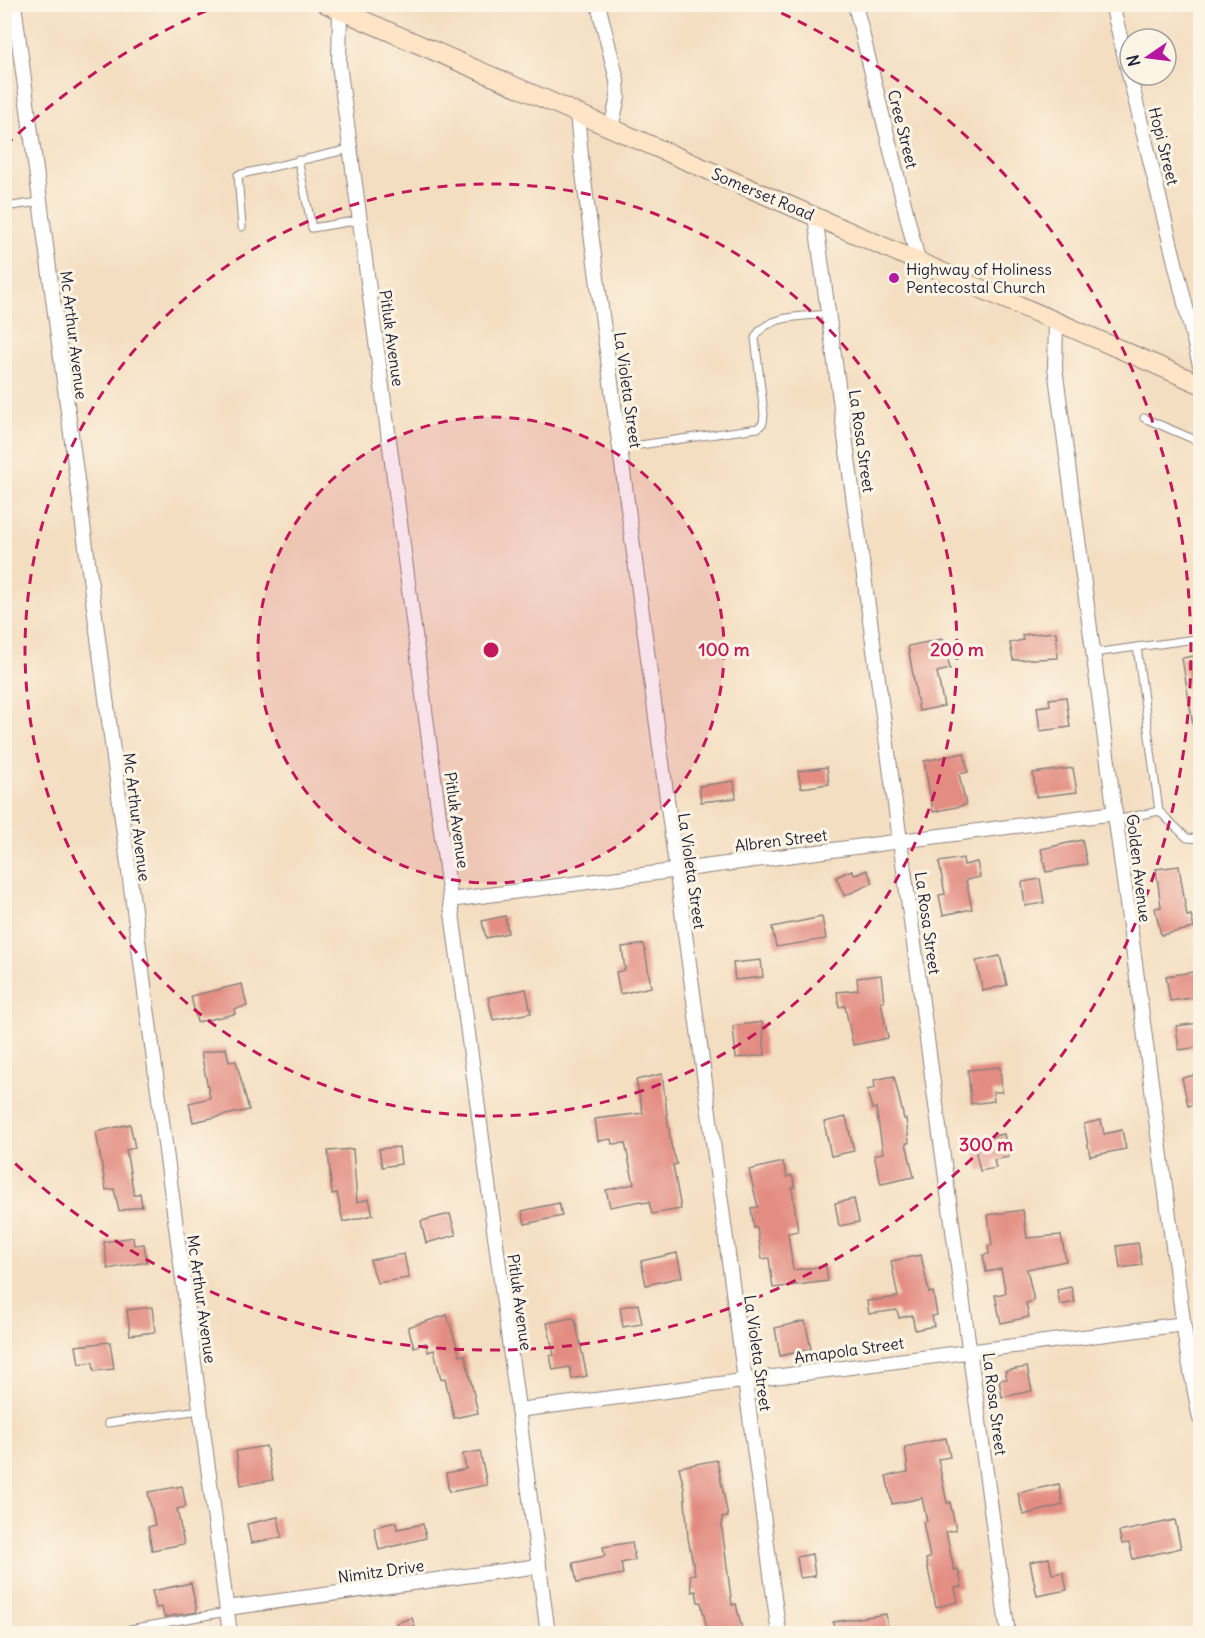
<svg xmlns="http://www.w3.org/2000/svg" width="1205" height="1638" font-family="Delius,sans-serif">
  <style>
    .building { fill: #e38c81 }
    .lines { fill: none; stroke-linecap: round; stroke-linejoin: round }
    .lane-casing { stroke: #8b807e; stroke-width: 9 }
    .street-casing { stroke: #8b807e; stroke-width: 16 }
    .secondary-casing { stroke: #8b807e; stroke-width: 20 }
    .lane { stroke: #fff; stroke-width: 7 }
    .street { stroke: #fff; stroke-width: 14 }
    .secondary { stroke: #ffe4c6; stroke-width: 18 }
    .ring { fill: none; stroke: #c2185b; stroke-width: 3; stroke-dasharray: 10 8 }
    .poi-dot { fill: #b5179e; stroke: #fcf5e5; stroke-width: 2 }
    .labels { text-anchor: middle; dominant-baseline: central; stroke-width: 6; stroke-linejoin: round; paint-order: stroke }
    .street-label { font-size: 16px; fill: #22223b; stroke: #fcf5e5 }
    .poi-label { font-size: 16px; fill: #22223b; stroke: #fcf5e5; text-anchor: start }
    .centre { fill: #c2185b; stroke: #fcf5e5; stroke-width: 3 }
    .ring-label { font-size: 18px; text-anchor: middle; font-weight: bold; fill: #c2185b; stroke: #fcf5e5; stroke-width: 6; stroke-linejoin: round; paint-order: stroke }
  </style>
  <rect width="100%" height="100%" fill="#fcf5e5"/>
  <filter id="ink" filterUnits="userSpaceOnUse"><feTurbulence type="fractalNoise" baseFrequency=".0167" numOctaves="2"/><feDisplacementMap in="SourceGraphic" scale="12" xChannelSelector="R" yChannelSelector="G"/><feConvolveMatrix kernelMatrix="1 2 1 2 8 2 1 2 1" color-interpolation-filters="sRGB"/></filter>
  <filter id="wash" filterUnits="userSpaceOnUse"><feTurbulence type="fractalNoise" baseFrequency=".008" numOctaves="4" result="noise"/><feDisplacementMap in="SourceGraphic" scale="24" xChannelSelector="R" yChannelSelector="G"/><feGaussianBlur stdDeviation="1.35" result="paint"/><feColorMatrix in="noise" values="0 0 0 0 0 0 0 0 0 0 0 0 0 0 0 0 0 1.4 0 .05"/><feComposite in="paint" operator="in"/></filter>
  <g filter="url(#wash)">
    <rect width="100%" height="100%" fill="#f4dec1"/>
    <g id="blocks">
      <g class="building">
        <polygon points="1056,632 1058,658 1013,660 1010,643 1023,640 1022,635"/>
        <polygon points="943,639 950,669 937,672 944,706 919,711 908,646"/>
        <polygon points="1200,655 1200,730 1194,731 1182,658"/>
        <polygon points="1066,697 1070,727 1040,731 1037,707 1050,705 1049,699"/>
        <polygon points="964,753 968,772 959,774 966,805 933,812 924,761"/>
        <polygon points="827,767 829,784 801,788 798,771"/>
        <polygon points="1073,768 1077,792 1036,797 1033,773"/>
        <polygon points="734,781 736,798 701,802 699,786"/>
        <polygon points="1082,840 1087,864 1046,872 1041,849"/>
        <polygon points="963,858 964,865 977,862 980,877 966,880 972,909 943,915 939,895 945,894 939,862"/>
        <polygon points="1179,866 1187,916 1191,915 1194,928 1161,935 1155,908 1161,907 1156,869"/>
        <polygon points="852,870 855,875 867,870 873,883 844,896 836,877"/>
        <polygon points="1040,879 1044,903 1025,906 1022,882"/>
        <polygon points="505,916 508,933 486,938 482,921"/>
        <polygon points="822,917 826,939 776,947 772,927"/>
        <polygon points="644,944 651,987 620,994 616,972 625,970 622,947"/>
        <polygon points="1000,956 1007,985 983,991 976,961"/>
        <polygon points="761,960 763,977 735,980 733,963"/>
        <polygon points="1200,971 1200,997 1170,1001 1166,976"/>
        <polygon points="881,975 884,1002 881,1002 888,1038 853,1045 845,1006 839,1007 837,992 858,990 857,978"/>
        <polygon points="242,984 247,1006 234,1009 235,1014 197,1022 191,996"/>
        <polygon points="526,989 531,1013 493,1020 488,997"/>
        <polygon points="762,1022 765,1055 736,1058 733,1026"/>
        <polygon points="1200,1023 1200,1047 1179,1050 1176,1026"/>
        <polygon points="226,1048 229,1062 236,1061 249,1110 193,1122 189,1103 210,1098 201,1053"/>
        <polygon points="1000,1067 1002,1092 993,1092 994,1101 971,1104 968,1070"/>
        <polygon points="662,1074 671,1145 677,1164 673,1165 681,1209 652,1214 649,1202 642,1203 641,1201 610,1207 606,1190 634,1184 625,1143 612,1144 611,1139 598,1141 595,1119 643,1113 636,1080"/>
        <polygon points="1199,1074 1200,1103 1188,1106 1182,1078"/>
        <polygon points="894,1076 904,1119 906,1119 909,1143 906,1143 914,1177 881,1184 874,1155 883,1153 876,1108 872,1109 867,1090 875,1088 874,1080"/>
        <polygon points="846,1117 854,1151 831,1156 824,1122"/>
        <polygon points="1101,1120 1104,1134 1122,1130 1126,1149 1090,1156 1084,1124"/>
        <polygon points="130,1124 135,1148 126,1150 134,1195 140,1193 142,1206 119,1211 114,1189 106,1190 96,1132"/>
        <polygon points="1004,1134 1009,1157 994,1160 996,1168 980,1171 973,1140"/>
        <polygon points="399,1147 401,1164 382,1167 379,1149"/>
        <polygon points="353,1149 357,1202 369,1199 373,1215 343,1222 337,1193 332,1194 328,1151"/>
        <polygon points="783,1162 787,1177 792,1175 795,1187 792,1188 798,1231 788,1233 793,1270 826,1266 828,1281 773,1288 769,1258 762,1259 757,1228 754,1228 751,1208 758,1207 749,1170"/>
        <polygon points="854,1199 859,1222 839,1226 835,1203"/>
        <polygon points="559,1203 562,1216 525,1224 522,1211"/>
        <polygon points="1023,1210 1027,1238 1061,1235 1066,1261 1027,1269 1034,1301 1026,1303 1029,1317 1001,1323 995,1295 1006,1293 1001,1269 986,1272 983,1255 989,1254 988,1246 992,1245 988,1215"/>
        <polygon points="450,1214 456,1235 426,1243 421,1221"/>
        <polygon points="133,1237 134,1245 144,1244 147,1262 108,1269 104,1242"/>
        <polygon points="1138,1243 1142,1265 1120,1268 1117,1246"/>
        <polygon points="677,1253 682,1277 646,1285 641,1261"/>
        <polygon points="404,1254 409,1278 377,1283 370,1260"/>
        <polygon points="921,1255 929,1293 933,1292 937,1315 932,1316 934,1326 915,1330 912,1315 899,1318 897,1310 869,1314 867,1301 898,1297 891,1261"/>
        <polygon points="1071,1287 1075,1302 1060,1305 1057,1290"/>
        <polygon points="638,1304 642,1324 623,1327 620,1307"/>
        <polygon points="152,1307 155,1332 130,1335 127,1310"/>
        <polygon points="447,1315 460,1356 465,1355 478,1413 454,1418 445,1378 441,1379 434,1350 428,1352 426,1343 414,1347 408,1327"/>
        <polygon points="571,1318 575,1319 587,1376 572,1379 570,1367 553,1370 550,1356 554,1355 547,1323"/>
        <polygon points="805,1321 811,1349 780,1356 775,1328"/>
        <polygon points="110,1342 114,1369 94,1371 93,1362 79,1364 76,1346"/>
        <polygon points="1027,1367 1032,1391 1002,1397 999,1380 1007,1379 1005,1371"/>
        <polygon points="946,1438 950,1457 938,1459 947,1503 950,1502 956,1530 946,1532 954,1570 958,1569 962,1587 955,1588 958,1602 936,1607 926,1559 930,1558 923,1522 927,1521 922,1498 892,1504 886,1476 908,1472 905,1447"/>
        <polygon points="266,1446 273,1480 241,1485 236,1451"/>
        <polygon points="480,1451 487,1485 449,1492 446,1473 466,1469 463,1454"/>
        <polygon points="717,1460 728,1517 722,1518 722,1528 732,1605 736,1604 742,1629 708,1634 701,1602 698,1602 696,1591 692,1592 690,1575 695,1574 688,1538 684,1488 679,1467"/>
        <polygon points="1059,1484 1063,1505 1023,1515 1018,1493"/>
        <polygon points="182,1486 186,1507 177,1509 184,1544 152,1550 148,1527 155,1525 148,1492"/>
        <polygon points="278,1517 282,1537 251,1543 247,1524"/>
        <polygon points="1175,1520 1181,1548 1133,1559 1129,1543 1122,1544 1119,1532"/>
        <polygon points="396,1522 397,1529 423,1524 426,1538 379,1550 374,1527"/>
        <polygon points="632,1542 635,1560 621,1563 623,1574 577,1583 573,1563 605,1556 603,1547"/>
        <polygon points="812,1554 815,1576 800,1578 797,1557"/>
        <polygon points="1049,1558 1052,1574 1063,1572 1067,1590 1037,1596 1030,1562"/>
        <polygon points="191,1583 197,1612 164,1617 162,1607 156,1608 152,1591"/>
        <polygon points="886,1614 889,1634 835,1634 833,1622"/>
        <polygon points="412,1618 417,1634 399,1634 396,1623"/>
      </g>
    </g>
  </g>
  <g filter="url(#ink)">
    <use href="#blocks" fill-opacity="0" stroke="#8b807e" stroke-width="1.5"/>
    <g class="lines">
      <g class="lane-casing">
        <g id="lane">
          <polyline points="298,160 312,228 360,220"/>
          <polyline points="4,207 40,202"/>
          <polyline points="242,227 238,175 350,149"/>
          <polyline points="1144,418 1200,442"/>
          <path d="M619,448L758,428L763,423L764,414L755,338C765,314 806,317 828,314"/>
          <polyline points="1199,530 1200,526"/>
          <polyline points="1137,647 1196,639"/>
          <polyline points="1094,653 1137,647 1159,811 1116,820"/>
          <polyline points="1159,811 1187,838 1200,839"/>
          <polyline points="108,1423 200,1410"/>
          <polyline points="130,1629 227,1612"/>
        </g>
      </g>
      <g class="street-casing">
        <g id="street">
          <polyline points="14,4 230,1634"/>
          <polyline points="598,4 617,80 618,97 611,128"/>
          <polyline points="855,4 918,261"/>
          <polyline points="1112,4 1200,365"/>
          <polyline points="340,11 339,64 548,1634"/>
          <polyline points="577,113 582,166 779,1634"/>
          <polyline points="815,216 1008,1634"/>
          <polyline points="1056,321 1055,368 1187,1350 1200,1419"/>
          <polyline points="450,900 1115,813"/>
          <polyline points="518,1410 1184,1324"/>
          <polyline points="227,1608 539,1566"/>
        </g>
      </g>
      <g class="secondary-casing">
        <polyline id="secondary" points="326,4 1200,384"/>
      </g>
      <use href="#lane" class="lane"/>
      <use href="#street" class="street"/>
      <use href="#secondary" class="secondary"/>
    </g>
  </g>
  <circle cx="491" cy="650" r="233" fill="#c2185b" fill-opacity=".12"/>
  <g class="ring">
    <circle cx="491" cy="650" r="233"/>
    <circle cx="491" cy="650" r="466"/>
    <path d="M5 146A700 700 0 0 1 217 6M765 6A700 700 0 1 1 5 1154"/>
  </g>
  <circle class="poi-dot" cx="894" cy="278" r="6"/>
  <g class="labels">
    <g class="street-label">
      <text transform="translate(903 129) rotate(76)">Cree Street</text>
      <text transform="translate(1164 146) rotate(76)">Hopi Street</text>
      <text transform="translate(763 194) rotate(23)">Somerset Road</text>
      <text transform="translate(74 335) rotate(83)">Mc Arthur Avenue</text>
      <text transform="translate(392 338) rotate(82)">Pitluk Avenue</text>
      <text transform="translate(628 390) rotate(82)">La Violeta Street</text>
      <text transform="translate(862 441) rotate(82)">La Rosa Street</text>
      <text transform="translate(137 817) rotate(83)">Mc Arthur Avenue</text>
      <text transform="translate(457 820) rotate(82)">Pitluk Avenue</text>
      <text transform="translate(781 840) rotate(-7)">Albren Street</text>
      <text transform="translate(1139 868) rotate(83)">Golden Avenue</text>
      <text transform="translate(692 871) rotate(82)">La Violeta Street</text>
      <text transform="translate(928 923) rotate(82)">La Rosa Street</text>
      <text transform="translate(202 1299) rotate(82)">Mc Arthur Avenue</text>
      <text transform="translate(520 1302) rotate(82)">Pitluk Avenue</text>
      <text transform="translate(849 1350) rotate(-8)">Amapola Street</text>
      <text transform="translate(758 1353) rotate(82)">La Violeta Street</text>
      <text transform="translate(995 1404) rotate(83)">La Rosa Street</text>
      <text transform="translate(381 1571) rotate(-8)">Nimitz Drive</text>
    </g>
    <g class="poi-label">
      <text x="906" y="269">Highway of Holiness<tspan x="906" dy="18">Pentecostal Church</tspan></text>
    </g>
  </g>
  <circle cx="491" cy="650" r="9" class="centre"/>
  <g class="ring-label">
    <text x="724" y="656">100 m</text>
    <text x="957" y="656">200 m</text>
    <text x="986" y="1151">300 m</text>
  </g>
  <rect width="1205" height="1638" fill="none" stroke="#fcf5e5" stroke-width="24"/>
  <g transform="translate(1148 57) rotate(256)"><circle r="28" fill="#fcf5e5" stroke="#a5a1a1" stroke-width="1.5"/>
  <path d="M0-4.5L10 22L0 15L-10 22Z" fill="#b5179e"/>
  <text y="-9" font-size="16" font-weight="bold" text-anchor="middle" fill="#22223b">N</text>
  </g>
</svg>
